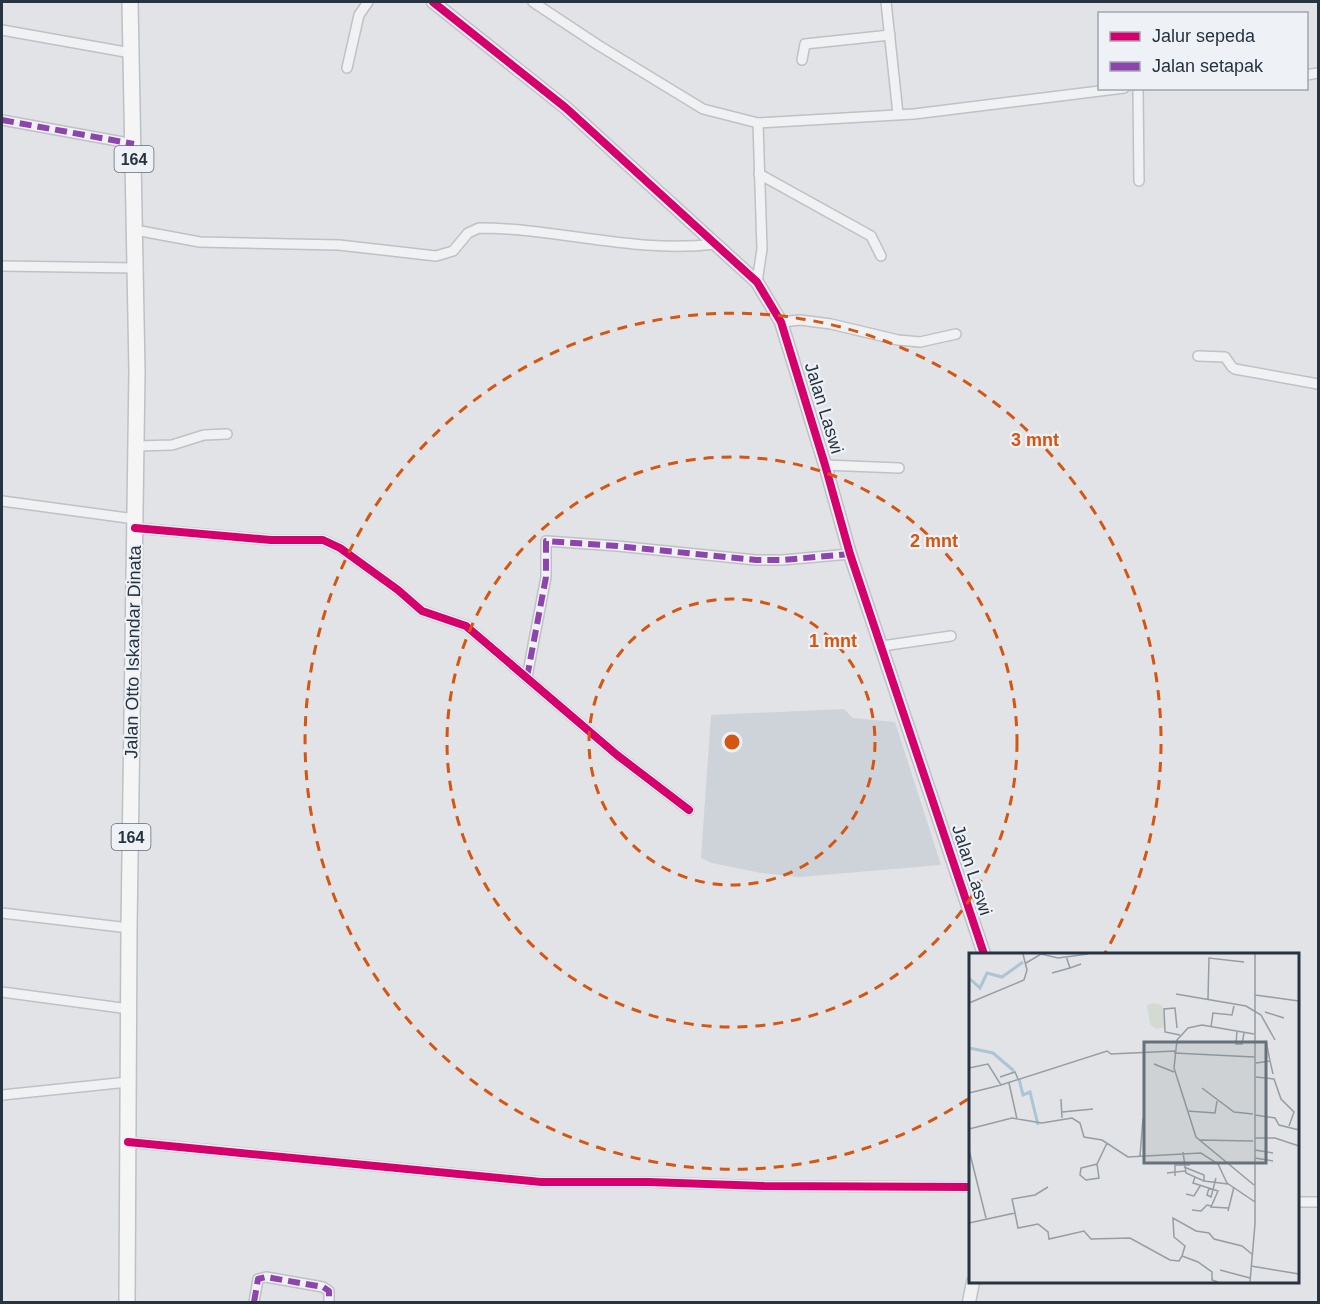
<svg xmlns="http://www.w3.org/2000/svg" width="1320" height="1304" font-family="Arial,sans-serif">
  <style>
    .built { fill: #ced3da }
    .lines { fill: none; stroke-linecap: round; stroke-linejoin: round }
    .minor-casing { stroke: #bfc1c4; stroke-width: 12 }
    .tertiary-casing { stroke: #bfc1c4; stroke-width: 15 }
    .primary-casing { stroke: #bdc0c4; stroke-width: 18 }
    .minor { stroke: #f0f1f3; stroke-width: 9 }
    .tertiary { stroke: #f0f1f3; stroke-width: 12 }
    .primary { stroke: #f5f5f6; stroke-width: 15 }
    .quiet { stroke: #8e44ad; stroke-width: 6; stroke-dasharray: 12 6; stroke-linecap: butt }
    .cycleway-casing { stroke: #eef2f6; stroke-width: 11 }
    .cycleway { stroke: #d6006c; stroke-width: 8 }
    .ring { fill: none; stroke: #d55511; stroke-width: 3; stroke-dasharray: 10 8 }
    .labels { text-anchor: middle; dominant-baseline: central; stroke-width: 4.5; stroke-linejoin: round; paint-order: stroke }
    .shield { fill: #eef2f6; stroke: #626c77; stroke-width: 1.5 }
    .shield-label { font-size: 16px; font-weight: bold; fill: #263341 }
    .street-label { font-size: 18px; fill: #263341; stroke: #eef2f6 }
    .inset-river { fill: none; stroke: #acc4d3; stroke-width: 3 }
    .inset-road { fill: none; stroke: #969da4; stroke-width: 1.5 }
    .view { fill: #67717b; fill-opacity: 0.15; stroke: #67717b; stroke-width: 3 }
    .inset-edge { fill: none; stroke: #263341; stroke-width: 3 }
    .centre { fill: #d55511; stroke: #eef2f6; stroke-width: 3 }
    .ring-label { font-size: 18px; text-anchor: middle; font-weight: bold; fill: #d55511; stroke: #eef2f6; stroke-width: 4.5; stroke-linejoin: round; paint-order: stroke }
  </style>
  <rect width="100%" height="100%" fill="#e1e3e6"/>
  <polygon class="built" points="844,709 853,718 895,722 941,865 799,877 761,873 712,863 701,858 711,715"/>
  <g class="lines">
    <g class="minor-casing">
      <g id="minor">
        <polyline points="533,2 598,45 703,109 758,123 914,114 1124,88"/>
        <polyline points="886,2 898,114"/>
        <polyline points="2,30 131,53"/>
        <polyline points="802,60 805,44 890,35"/>
        <polyline points="347,68 359,15 368,2"/>
        <polyline points="1306,75 1318,73"/>
        <polyline points="1138,88 1139,181"/>
        <polyline points="2,120 134,144"/>
        <polyline points="759,174 871,236 881,256"/>
        <path d="M135,230L200,242L339,245L436,256L453,251L468,233L479,228C558,228 636,254 715,244"/>
        <polyline points="2,266 135,268"/>
        <polyline points="757,282 762,249 758,123"/>
        <polyline points="781,322 800,320 831,324 898,340 920,342 956,334"/>
        <polyline points="1198,356 1225,357 1232,367 1235,369 1318,384"/>
        <polyline points="136,446 172,445 204,435 227,434"/>
        <polyline points="825,465 899,468"/>
        <polyline points="2,501 135,519"/>
        <polyline points="135,528 271,540 323,540 340,548 398,590 422,611 466,626 617,755 689,810"/>
        <polyline points="882,646 951,636"/>
        <polyline points="527,677 546,577 546,541 617,546 756,560 782,560 850,554"/>
        <polyline points="2,913 129,928"/>
        <polyline points="2,992 129,1009"/>
        <polyline points="2,1095 128,1082"/>
        <polyline points="128,1142 541,1182 649,1182 764,1186 970,1187"/>
        <polyline points="1298,1202 1318,1202"/>
        <polyline points="254,1302 258,1279 266,1277 323,1287 329,1291 329,1302"/>
      </g>
    </g>
    <g class="tertiary-casing">
      <g id="tertiary">
        <polyline points="433,2 566,108 757,282 781,322 825,465 850,554 984,954"/>
        <polyline points="969,1302 973,1282"/>
      </g>
    </g>
    <g class="primary-casing">
      <polyline id="primary" points="127,1302 129,928 137,371 130,2"/>
    </g>
    <use href="#minor" class="minor"/>
    <use href="#tertiary" class="tertiary"/>
    <use href="#primary" class="primary"/>
    <g class="quiet">
      <polyline points="2,120 134,144"/>
      <polyline points="527,677 546,577 546,541 617,546 756,560 782,560 850,554"/>
      <polyline points="254,1302 258,1279 266,1277 323,1287 329,1291 329,1302"/>
    </g>
    <g class="cycleway-casing">
      <g id="cycleway">
        <polyline points="433,2 566,108 757,282 781,322 825,465 850,554 984,954"/>
        <polyline points="135,528 271,540 323,540 340,548 398,590 422,611 466,626 617,755 689,810"/>
        <polyline points="128,1142 541,1182 649,1182 764,1186 970,1187"/>
      </g>
    </g>
    <use href="#cycleway" class="cycleway"/>
  </g>
  <g class="ring">
    <circle cx="732" cy="742" r="143"/>
    <circle cx="732" cy="742" r="285"/>
    <path d="M968 1099A428 428 0 1 1 1105 953"/>
  </g>
  <g class="labels">
    <g class="shield">
      <rect x="114.5" y="146" width="39" height="26" rx="4.5"/>
      <rect x="111.5" y="824" width="39" height="26" rx="4.5"/>
    </g>
    <g class="shield-label">
      <text x="134" y="159">164</text>
      <text x="131" y="837">164</text>
    </g>
    <g class="street-label">
      <text transform="translate(824 408) rotate(73)">Jalan Laswi</text>
      <text transform="translate(133 652) rotate(-89)">Jalan Otto Iskandar Dinata</text>
      <text transform="translate(972 870) rotate(72)">Jalan Laswi</text>
    </g>
  </g>
  <g transform="translate(969 953)">
    <rect width="330" height="330" fill="#e1e3e6"/>
    <path d="M185,50L193,52L196,74L187,76L181,71L178,52Z" fill="#d2dad1"/>
    <path class="inset-river" d="M0,25L11,35L18,20L33,24L54,9M0,95L24,100L45,118M50,126L54,142L61,139L69,172"/>
    <path class="inset-road" d="M97,3L101,15L112,11M57,10L72,1L89,5L119,1M83,20L101,15M207,41L277,53L292,62L306,87M286,42L330,48M239,46L240,5L275,9M0,50L55,27L58,17L54,1M296,59L315,65M242,74L244,60L263,62L265,53M208,75L206,55L195,56L196,79L211,82M268,78L267,91H273L275,80M297,88L301,108M205,100L285,104M287,110L301,108L304,121M185,111L205,119M0,115L19,111L32,132L0,140M31,124L46,119L49,126M287,124L305,126L312,146L325,159L320,173M40,130L48,166M32,132L138,98L142,101L206,98M233,135L265,159L284,161M92,146L93,165M218,158L246,160L248,148M93,159L124,156M286,162L306,165L310,172L330,177M0,176L43,165L73,170L103,165L111,170L115,184L133,187L159,204L232,200L249,211L258,230L286,249M286,185H306L330,193M231,187L284,188M0,197L17,265M286,197L304,200M214,199L217,220L235,228L259,231M171,203L174,165M286,205L304,208M128,211L130,225L117,227L111,222L112,215L128,211L138,190M215,214L235,222V228M198,220L216,218M206,223V212H221M226,224L224,230L249,238L242,254L259,255M285,232L227,184L205,115L208,87L219,75L233,72L285,81M240,235L238,242L242,244L247,225M217,241L225,243L231,233M223,257L232,258L238,252L242,253M259,258L265,234M46,260L43,246L66,242L79,234M0,270L46,260L49,275L69,271L79,279L80,286L115,278L122,286L161,285L201,307L210,308L213,303L229,309L243,319V327L249,329M213,303L216,293L205,284L204,265L227,278L240,280L245,286L273,293L284,302M282,313L330,321M251,317L281,325M281,329L286,271V1"/>
    <path class="view" d="M175,89H297V210H175Z"/>
    <rect width="330" height="330" class="inset-edge"/>
  </g>
  <circle cx="732" cy="742" r="9" class="centre"/>
  <g class="ring-label">
    <text x="1035" y="446">3 mnt</text>
    <text x="934" y="547">2 mnt</text>
    <text x="833" y="647">1 mnt</text>
  </g>
  <rect width="1320" height="1304" fill="none" stroke="#263341" stroke-width="6"/>
  <rect x="1098" y="12" width="210" height="78" fill="#eef2f6" stroke="#9ea6ae" stroke-width="1.5"/>
  <rect x="1110" y="32" width="30" height="9" fill="#d6006c" stroke="#9ea6ae" stroke-width="1.5"/>
  <text x="1152" y="42" font-size="18" fill="#263341">Jalur sepeda</text>
  <rect x="1110" y="62" width="30" height="9" fill="#8e44ad" stroke="#9ea6ae" stroke-width="1.5"/>
  <text x="1152" y="72" font-size="18" fill="#263341">Jalan setapak</text>
</svg>
